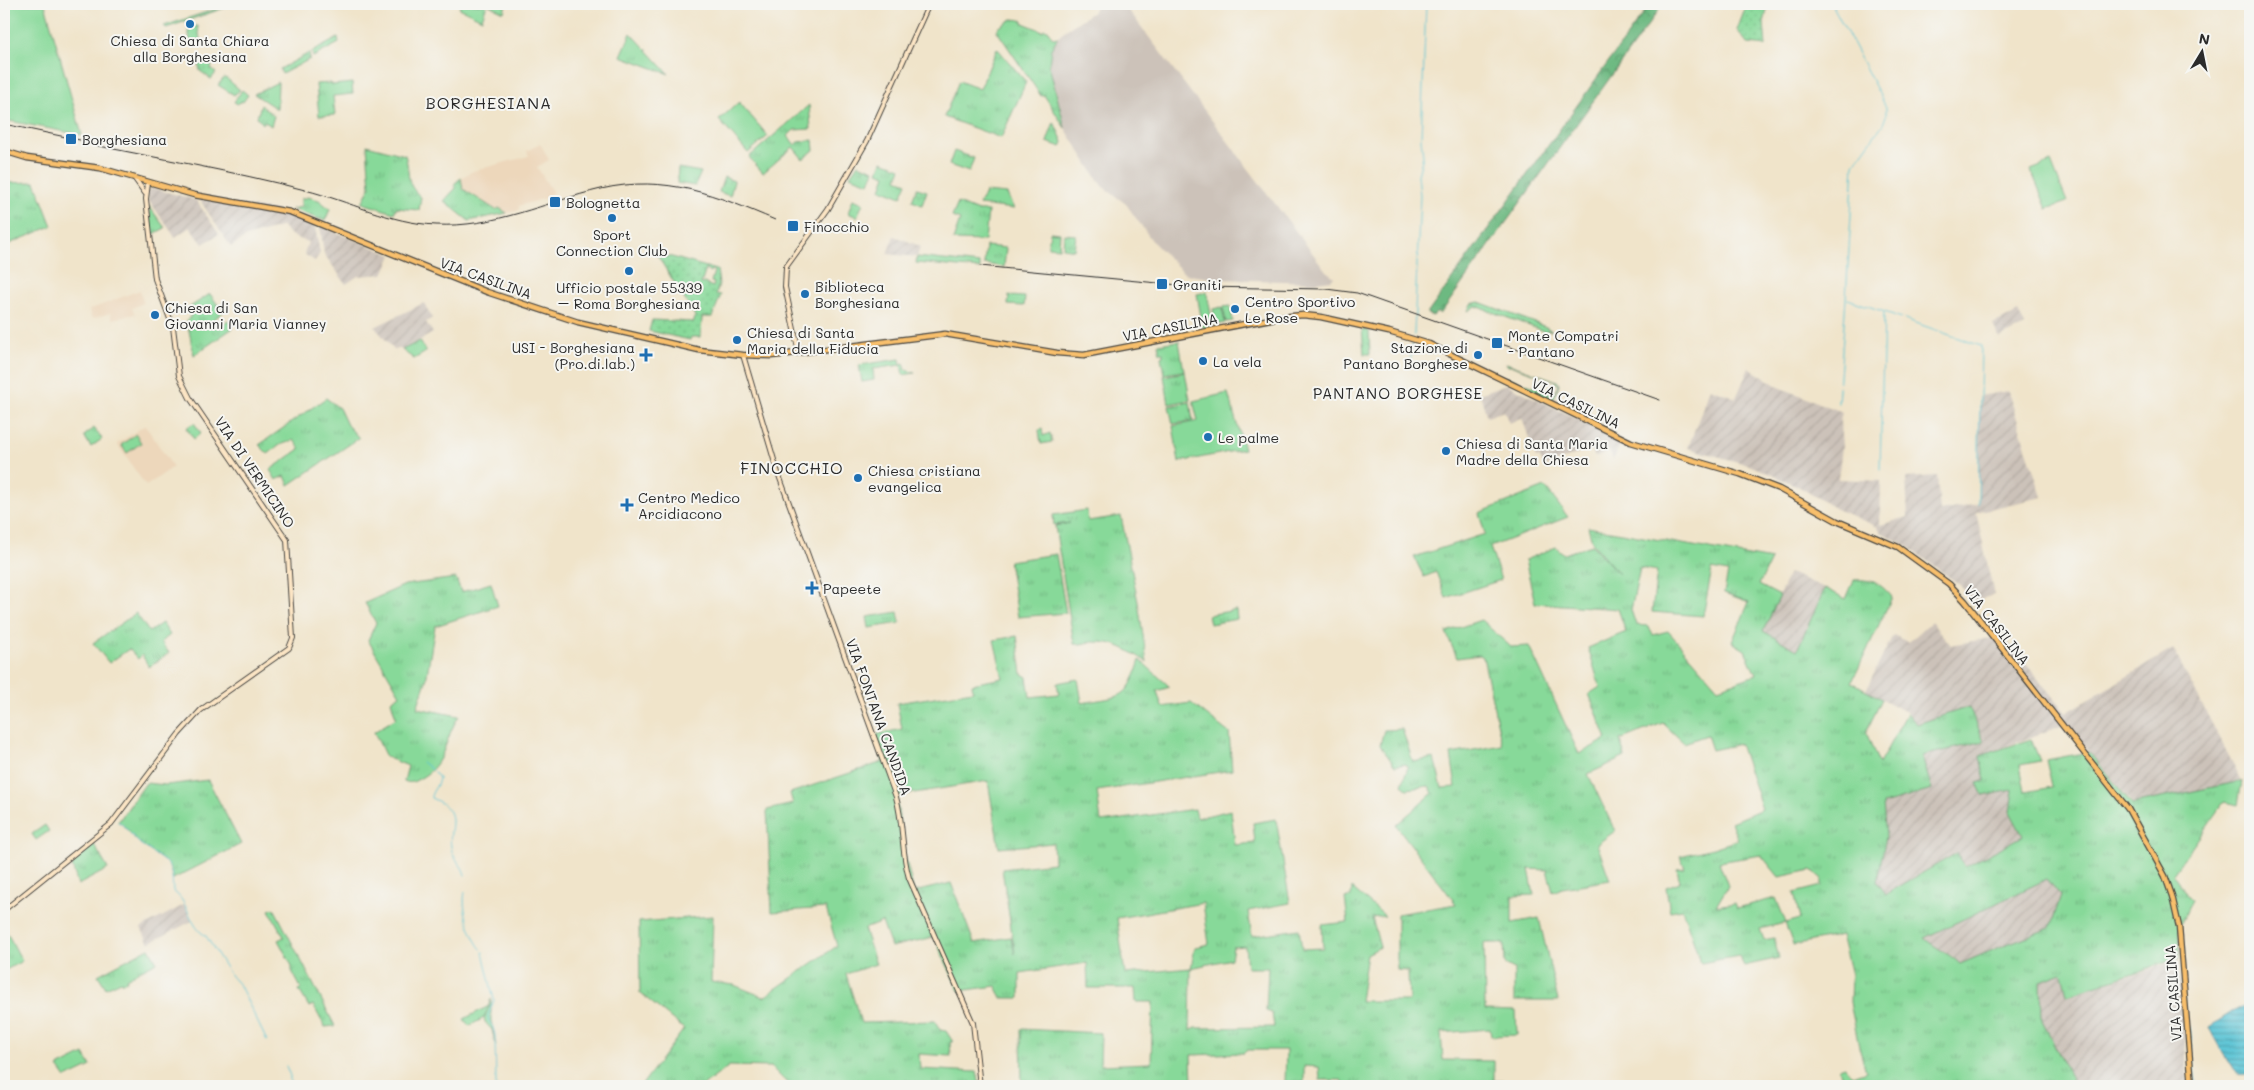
<svg xmlns="http://www.w3.org/2000/svg" width="2254" height="1090" font-family="Mali,sans-serif">
  <style>
    .built { fill: #edd7bb }
    .industrial { fill: url(#industrial-furrows) }
    .railway { fill: #ccc2b9 }
    .grass { fill: url(#grass-tufts); stroke: #598262; fill-rule: evenodd }
    .forest { fill: url(#forest-crowns); stroke: #4c7256 }
    .park { fill: url(#park-dots); stroke: #598262; fill-rule: evenodd }
    .garden { fill: #87d999; stroke: #598262 }
    .water { fill: url(#water-rules); stroke: #427880 }
    .lines { fill: none; stroke-linecap: round; stroke-linejoin: round }
    .stream { stroke: #5ac4d5; stroke-width: 1 }
    .secondary-casing { stroke: #494743; stroke-width: 6 }
    .primary-casing { stroke: #494743; stroke-width: 7 }
    .secondary { stroke: #fce5c4; stroke-width: 4 }
    .primary { stroke: #f8bf6c; stroke-width: 4.5 }
    .rail { stroke: #2b2b2b; stroke-width: 1 }
    .poi-dot { fill: #1f6fb2; stroke: #f6f6f2; stroke-width: 2 }
    .labels { text-anchor: middle; dominant-baseline: central; stroke-width: 4; stroke-linejoin: round; paint-order: stroke }
    .poi-label { font-size: 14px; fill: #2b2b2b; stroke: #f6f6f2; text-anchor: start }
    .street-label { font-size: 14px; fill: #2b2b2b; stroke: #f6f6f2 }
    .neighbourhood-label { font-size: 15px; letter-spacing: 1px; fill: #2b2b2b; stroke: #f6f6f2 }
    .quarter-label { font-size: 16px; letter-spacing: 1px; fill: #2b2b2b; stroke: #f6f6f2 }
  </style>
  <defs>
    <pattern id="industrial-furrows" width="10" height="10" patternUnits="userSpaceOnUse" patternTransform="scale(1.25)"><rect width="10" height="10" fill="#ccc2b9"/><path d="M-1 1l2-2M0 10L10 0M9 11l2-2" fill="none" stroke="#afa79f"/></pattern>
    <pattern id="grass-tufts" width="24" height="20" patternUnits="userSpaceOnUse" patternTransform="scale(1.25)"><rect width="24" height="20" fill="#87d999"/><path d="M3 7l-1-3M5 7V3M7 7l1-3M15 17l-1-3M17 17v-4M19 17l1-3" fill="none" stroke="#75ba84"/></pattern>
    <pattern id="forest-crowns" width="20" height="18" patternUnits="userSpaceOnUse" patternTransform="scale(1.25)"><rect width="20" height="18" fill="#6db981"/><path d="M2 6a3 3 0 1 1 6 0M12 15a3 3 0 1 1 6 0" fill="none" stroke="#5a976a"/></pattern>
    <pattern id="park-dots" width="8" height="8" patternUnits="userSpaceOnUse" patternTransform="scale(1.25)"><rect width="8" height="8" fill="#87d999"/><path d="M2 2h.1M6 6h.1" fill="none" stroke="#75ba84" stroke-width="1.8" stroke-linecap="round"/></pattern>
    <pattern id="water-rules" width="6" height="5" patternUnits="userSpaceOnUse" patternTransform="scale(1.25)"><rect width="6" height="5" fill="#5ac4d5"/><path d="M0 2.5h6" fill="none" stroke="#4b9fad"/></pattern>
  </defs>
  <rect width="100%" height="100%" fill="#f6f6f2"/>
  <filter id="ink" filterUnits="userSpaceOnUse"><feTurbulence type="fractalNoise" baseFrequency=".02" numOctaves="2"/><feDisplacementMap in="SourceGraphic" scale="10" xChannelSelector="R" yChannelSelector="G"/><feConvolveMatrix kernelMatrix="1 2 1 2 8 2 1 2 1" color-interpolation-filters="sRGB"/></filter>
  <filter id="wash" filterUnits="userSpaceOnUse"><feTurbulence type="fractalNoise" baseFrequency=".0096" numOctaves="4" result="noise"/><feDisplacementMap in="SourceGraphic" scale="20" xChannelSelector="R" yChannelSelector="G"/><feGaussianBlur stdDeviation="1.12" result="paint"/><feColorMatrix in="noise" values="0 0 0 0 0 0 0 0 0 0 0 0 0 0 0 0 0 1.4 0 .05"/><feComposite in="paint" operator="in"/></filter>
  <g filter="url(#wash)">
    <rect width="100%" height="100%" fill="#f0e4ca"/>
    <g class="built">
      <polygon points="540,143 549,160 537,167 553,193 549,194 549,197 519,206 519,210 507,213 499,208 496,210 463,189 461,178 473,171 529,156 527,151"/>
      <polygon points="140,290 143,303 132,308 135,314 112,319 110,313 92,319 89,310"/>
      <polygon points="145,425 173,467 146,486 117,444"/>
    </g>
    <g class="industrial">
      <polygon points="152,188 196,200 219,234 203,244 190,227 175,237 148,199 148,192"/>
      <polygon points="199,199 275,210 314,222 320,253 315,261 304,254 308,242 296,238 288,233 283,226 246,237 231,247"/>
      <polygon points="320,226 392,255 383,274 358,276 346,284 324,254"/>
      <polygon points="894,236 920,246 917,257 887,254"/>
      <polygon points="424,303 432,318 426,322 433,333 402,350 399,348 394,350 375,327"/>
      <polygon points="2018,312 2025,326 1999,338 1993,324"/>
      <polygon points="1749,368 1779,387 1842,412 1840,421 1842,447 1838,479 1881,481 1880,525 1908,517 1906,478 1937,476 1940,511 1978,504 1980,396 2008,391 2042,497 1976,512 1994,595 1973,601 1960,585 1907,546 1881,532 1878,527 1836,509 1798,486 1749,465 1688,448 1710,388 1736,398"/>
      <polygon points="1506,384 1622,441 1613,460 1610,451 1595,457 1591,448 1544,467 1540,457 1536,458 1522,418 1509,423 1504,411 1487,417 1480,394"/>
      <polygon points="1789,573 1825,588 1797,650 1763,631"/>
      <polygon points="1931,622 1951,645 2003,636 2066,713 2173,649 2242,781 2136,807 2066,724 1980,756 1985,782 1978,783 1984,796 2013,790 2010,812 2023,836 1964,867 1956,853 1886,894 1877,882 1886,836 1883,804 1932,790 1922,756 1984,740 1969,707 1916,724 1908,713 1866,690 1893,635 1909,642"/>
      <polygon points="2047,879 2061,896 2050,928 1960,965 1953,957 1930,944 1924,937"/>
      <polygon points="184,905 192,921 149,943 141,928"/>
      <polygon points="2179,960 2188,1086 2075,1086 2042,1020 2041,981 2062,972 2067,995"/>
    </g>
    <polygon class="railway" points="1099,4 1122,4 1133,16 1326,271 1334,277 1331,280 1316,282 1216,279 1185,274 1153,242 1126,204 1102,186 1065,128 1049,65 1051,49 1058,37 1063,32 1093,12"/>
    <g class="grass">
      <polygon points="461,4 506,4 504,12 487,4 482,19 459,8"/>
      <polygon points="1012,19 1023,20 1023,23 1043,31 1044,29 1048,30 1053,38 1058,37 1051,49 1049,65 1065,128 1044,95 1041,96 997,31 998,28"/>
      <polygon points="631,33 669,74 621,56"/>
      <polygon points="338,38 339,43 313,57 312,52"/>
      <polygon points="997,48 1026,82 1001,138 944,117 959,81 980,89"/>
      <polygon points="309,53 310,59 282,74 280,69"/>
      <polygon points="203,60 212,66 211,69 216,73 211,79 200,71 199,66"/>
      <polygon points="224,78 226,78 240,90 234,95 218,85"/>
      <polygon points="278,82 277,109 254,94"/>
      <polygon points="331,83 332,85 352,83 353,94 333,96 335,115 319,116 316,84"/>
      <polygon points="242,90 248,95 243,102 241,101 238,104 234,102"/>
      <polygon points="261,105 274,116 271,126 264,121 263,124 257,117"/>
      <polygon points="809,105 811,129 794,130 788,136 795,145 799,142 813,140 814,150 803,159 793,147 763,173 749,157"/>
      <polygon points="1054,122 1063,142 1061,147 1047,142"/>
      <path d="M367,145L405,155C411,174 404,183 421,197L419,210L396,208L394,213L362,203L370,187Z"/>
      <polygon points="954,151 974,158 969,172 949,165"/>
      <polygon points="882,161 901,168 897,179 907,183 901,197 881,189 886,175 878,172"/>
      <polygon points="858,164 874,170 869,183 850,176"/>
      <polygon points="678,168 701,172 695,186 677,183"/>
      <polygon points="724,177 734,181 730,196 719,192"/>
      <polygon points="461,178 463,189 496,210 499,208 507,213 469,221 444,201 456,188 454,184"/>
      <polygon points="35,182 52,226 4,246 4,183"/>
      <polygon points="917,188 927,191 922,205 912,201"/>
      <polygon points="985,192 1007,194 1014,209 979,205"/>
      <polygon points="308,197 319,200 330,209 325,221 292,209 301,207 301,199"/>
      <polygon points="853,199 863,203 857,217 848,213"/>
      <polygon points="958,203 978,211 988,211 985,241 953,240 960,220 952,217"/>
      <polygon points="149,206 165,228 152,235"/>
      <polygon points="1050,232 1060,233 1059,248 1048,247"/>
      <polygon points="1064,234 1076,235 1074,250 1063,248"/>
      <polygon points="986,246 1006,248 1004,267 984,264"/>
      <polygon points="917,257 980,264 980,269 916,263"/>
      <polygon points="210,294 223,312 213,320 219,327 228,320 233,328 194,355 187,321 191,316 187,309"/>
      <polygon points="1009,296 1025,297 1024,306 1008,305"/>
      <polygon points="1479,302 1546,327 1552,331 1547,330 1546,332 1476,306 1468,311 1471,304"/>
      <polygon points="1362,329 1369,331 1370,354 1364,354"/>
      <polygon points="420,341 426,352 414,359 402,350"/>
      <polygon points="1179,341 1184,371 1164,374 1161,357 1163,356 1163,353 1160,353 1158,344"/>
      <polygon points="900,359 901,364 904,363 906,370 915,373 903,375 901,365 873,369 874,380 862,382 859,365"/>
      <polygon points="1506,363 1557,381 1559,385 1554,398 1548,399 1506,377 1552,393 1556,392 1558,385 1554,380 1510,365 1508,366"/>
      <polygon points="1185,372 1190,400 1169,404 1164,376"/>
      <polygon points="326,398 339,408 347,425 359,438 289,485 285,476 276,480 270,470 300,449 294,440 280,445 268,454 259,445"/>
      <polygon points="1190,402 1193,421 1173,424 1169,406"/>
      <polygon points="194,423 201,433 194,439 186,428"/>
      <polygon points="94,428 102,439 91,447 84,436"/>
      <polygon points="1042,429 1043,436 1050,433 1052,442 1041,444 1039,430"/>
      <polygon points="1545,487 1568,517 1490,547 1501,580 1446,598 1436,572 1424,577 1414,557 1485,534 1479,513"/>
      <path d="M1087,510L1088,521L1121,516L1138,602L1147,662C1130,651 1115,641 1094,642C1087,642 1081,645 1074,644L1055,526L1070,523L1054,525L1053,515Z"/>
      <path d="M1588,527L1771,560L1759,585L1780,596L1763,631L1797,650L1825,588L1846,599L1854,580C1873,579 1880,583 1892,597L1852,682L1882,699L1866,732L1879,764L1907,713L1917,724L1969,707L1984,741L1922,756L1932,790L1883,804L1886,836L1877,882L1886,894L1957,853L1965,867L2023,836L2010,812L2013,790L1983,796L1977,783L1985,781L1980,756L2031,739L2040,761L2020,765L2025,792L2052,787L2046,760L2089,752L2132,804L2242,781L2238,805L2224,802L2173,874C2182,882 2183,894 2192,900L2179,927V958L2067,995L2062,973L2041,981L2042,1020L2075,1086H1844L1839,1068L1845,1066L1852,1076L1866,1071L1859,1047L1850,1002L1851,975L1841,935L1793,945L1785,923L1760,929L1764,940L1774,938L1779,958L1744,966L1739,956L1701,963L1682,909L1670,911L1666,887L1680,882L1677,869L1685,868L1680,856L1713,848L1738,840L1731,822L1762,809L1740,744L1712,750L1707,735L1684,743L1663,723L1620,740L1625,757L1588,774L1615,831L1597,844L1610,880L1562,888L1553,892L1547,870L1529,869L1534,895L1512,896V923L1539,918L1558,1001H1514V969L1505,964L1504,943H1484L1485,1010L1516,1011L1517,1035L1491,1036L1490,1029L1441,1033L1443,1060L1494,1061V1081H1506L1507,1086H1343L1342,1080H1320L1319,1067L1304,1066V1083H1285L1286,1050H1246L1243,1053L1191,1055L1192,1086H1022L1021,1029L1101,1033L1100,1065L1151,1063L1153,1002H1136L1135,988H1088L1087,963L1020,973V998H1002L996,986L959,991L934,937L891,947L882,922L864,929L876,964L846,974L861,1023L935,1021L940,1030L946,1031L953,1042H950L951,1056L919,1054L920,1069L977,1072L980,1086H790L771,1067L729,1066L703,1086H641L684,1029L640,993L639,922L713,916L711,982L734,985L764,997L837,946L826,908L772,912L767,810L793,804L790,793L883,762L874,735L902,729L897,703L973,691L972,684L1003,678L994,640L1017,636L1022,674L1027,677L1030,697L1059,694L1057,683L1078,679L1082,703C1123,695 1127,702 1140,660L1170,687L1157,691L1162,707L1191,703L1229,733L1232,770L1097,791L1101,822L1195,809L1197,818L1231,810L1235,845L1255,843L1253,823L1276,819L1290,903L1248,911L1252,936L1299,929L1302,949L1323,948L1322,925L1348,922L1345,898L1351,897L1352,888L1385,916L1372,918L1380,947L1367,954L1360,1001H1409L1408,971L1397,970V914L1456,904L1396,825L1433,793L1429,786L1407,789L1402,785L1408,767L1405,764L1395,766L1380,745L1384,730L1402,729L1413,762L1434,758L1442,788L1456,787L1451,754L1502,745L1483,657L1480,655L1457,658L1446,632L1481,620L1511,647L1529,646L1579,754L1607,739L1589,694L1600,687L1588,648L1626,632L1618,609L1535,603L1525,560L1556,547L1564,554L1592,545L1619,574L1593,544ZM1640,568L1657,571L1652,612L1703,616L1712,569L1728,572L1724,593L1749,602L1732,642L1745,650L1756,675L1718,688L1668,631L1653,635L1648,626L1636,625L1631,610ZM988,781L999,848L1053,843L1054,863L1002,869L1015,954L1011,937L974,943L951,883L914,892L904,852L896,796ZM1761,855L1779,877L1812,870L1822,879V886L1794,893L1800,919L1786,923L1776,898L1737,908L1735,903L1716,906L1728,886L1719,862ZM2047,879L2061,896L2050,928L2007,944L1960,964C1949,953 1935,948 1924,938ZM1203,903L1209,944L1195,947L1191,968L1125,974L1117,918ZM1245,946L1247,968H1268L1266,1011L1272,1013L1274,1027L1196,1028L1190,1031L1191,968L1231,959L1233,947Z"/>
      <polygon points="1056,554 1066,613 1018,617 1009,561"/>
      <path d="M456,578L461,592L491,583L498,606L435,626L426,681L417,708L459,716C443,740 447,764 419,779C413,782 411,784 404,781L408,766L386,757L374,732L396,718L391,701L400,695L368,640L376,623L365,603L405,585Z"/>
      <polygon points="1236,610 1237,619 1210,624 1208,615"/>
      <polygon points="898,612 900,623 869,628 867,617"/>
      <polygon points="136,613 149,632 162,623 170,635 161,642 169,653 149,667 142,655 138,659 129,649 109,663 93,643"/>
      <polygon points="208,780 241,844 173,879 168,864 139,843 121,823 118,822 146,783 166,785"/>
      <polygon points="93,843 108,869 78,885 71,862"/>
      <polygon points="274,908 335,1026 325,1027 313,1005 309,1007 299,990 301,988 292,971 292,966 278,940 284,937 269,910"/>
      <polygon points="4,927 22,961 4,971"/>
      <polygon points="149,948 157,962 126,978 127,981 122,983 121,981 106,988 98,975"/>
      <polygon points="491,999 491,1020 496,1046 492,1030 485,1022 484,1018"/>
    </g>
    <polygon class="forest" points="1650,4 1663,4 1441,313 1436,313 1433,316 1427,314"/>
    <g class="park">
      <polygon points="231,4 230,6 166,28 164,26"/>
      <polygon points="1747,4 1768,5 1764,23 1766,46 1748,44 1737,30"/>
      <path d="M657,255L672,257L717,270L719,284L716,294L721,295L712,317H702L701,337H691L690,340L649,331L652,320L694,322L695,316ZM706,269L710,272L711,270L714,271L711,282L714,283L713,287L704,283L701,284Z"/>
    </g>
    <g class="garden">
      <polygon points="4,4 45,4 82,135 4,120"/>
      <polygon points="198,26 200,40 190,41 188,27"/>
      <polygon points="739,102 768,136 748,153 719,120"/>
      <polygon points="2051,162 2067,202 2047,209 2031,170"/>
      <polygon points="1207,292 1213,326 1203,328 1197,294"/>
      <polygon points="1230,306 1233,321 1226,322 1223,307"/>
      <polygon points="1222,307 1225,323 1216,325 1213,309"/>
      <polygon points="1228,393 1244,449 1179,462 1173,426 1198,421 1193,401"/>
      <polygon points="136,434 141,443 127,453 121,445"/>
      <polygon points="45,825 49,831 36,840 32,834"/>
      <polygon points="489,1006 484,1018 469,1026 464,1019"/>
      <polygon points="84,1054 91,1066 66,1078 58,1067"/>
    </g>
    <path class="water" d="M2250,1004V1074C2245,1074 2239,1076 2235,1072C2231,1068 2210,1031 2209,1027L2238,1008Z"/>
    <g class="lines">
      <g class="stream">
        <polyline points="1832,4 1886,107 1886,116 1883,124 1854,164 1846,299 1838,403"/>
        <polyline points="1848,299 1981,346 1978,504"/>
        <polyline points="1414,335 1420,195 1418,175 1423,156 1421,139 1426,4"/>
        <polyline points="1410,363 1413,342"/>
        <polyline points="1880,470 1884,313"/>
        <polyline points="422,762 432,770"/>
        <path d="M434,772L439,778C438,787 431,791 431,798C466,812 445,828 452,851C454,860 463,865 465,875"/>
        <path d="M118,822L121,823L139,843L168,864L172,875L173,891C189,901 189,927 206,936L231,976L240,986L267,1041"/>
        <path d="M465,892C461,908 471,937 481,949"/>
        <polyline points="483,952 494,1000 488,1016 489,1022 493,1027 495,1035 496,1086"/>
        <polyline points="2190,1027 2196,1086"/>
        <polyline points="286,1066 290,1076 290,1086"/>
      </g>
    </g>
  </g>
  <g filter="url(#ink)">
    <g class="lines">
      <g class="secondary-casing">
        <g id="secondary">
          <polyline points="135,179 145,193"/>
          <polyline points="799,353 785,287 786,267 828,209 867,141 929,4"/>
          <path d="M743,355L777,470L896,797C904,824 901,852 909,878L973,1023L980,1086"/>
          <polyline points="4,910 111,824 179,734 201,710 289,648 293,638 287,540 190,398 179,376 173,327 155,279 146,199 148,183"/>
        </g>
      </g>
      <g class="primary-casing">
        <polyline id="primary" points="4,151 27,158 100,168 194,195 290,212 487,292 578,322 699,350 743,355 772,356 945,334 1057,353 1084,355 1281,317 1303,315 1321,317 1389,332 1429,344 1631,442 1740,474 1779,489 1837,521 1898,547 1949,584 1965,601 2128,809 2165,876 2172,896 2179,927 2192,1086"/>
      </g>
      <use href="#secondary" class="secondary"/>
      <use href="#primary" class="primary"/>
      <g class="rail">
        <polyline points="4,124 80,140"/>
        <path d="M84,143C157,158 232,171 305,190C349,201 390,223 436,225C494,228 545,202 601,189C666,174 716,195 775,220"/>
        <polyline points="980,266 1200,287 1326,289 1357,293 1660,400"/>
      </g>
    </g>
  </g>
  <g class="poi-dot">
    <circle cx="190" cy="24" r="5"/>
    <rect x="65" y="133" width="12" height="12" rx="2.5"/>
    <rect x="549" y="196" width="12" height="12" rx="2.5"/>
    <circle cx="612" cy="218" r="5"/>
    <rect x="787" y="220" width="12" height="12" rx="2.5"/>
    <circle cx="629" cy="271" r="5"/>
    <rect x="1156" y="278" width="12" height="12" rx="2.5"/>
    <circle cx="805" cy="294" r="5"/>
    <circle cx="1235" cy="309" r="5"/>
    <circle cx="155" cy="315" r="5"/>
    <circle cx="737" cy="340" r="5"/>
    <rect x="1491" y="337" width="12" height="12" rx="2.5"/>
    <path d="M643.5 347.5h5v5h5v5h-5v5h-5v-5h-5v-5h5z"/>
    <circle cx="1478" cy="355" r="5"/>
    <circle cx="1203" cy="361" r="5"/>
    <circle cx="1208" cy="437" r="5"/>
    <circle cx="1446" cy="451" r="5"/>
    <circle cx="858" cy="478" r="5"/>
    <path d="M624.5 497.5h5v5h5v5h-5v5h-5v-5h-5v-5h5z"/>
    <path d="M809.5 580.5h5v5h5v5h-5v5h-5v-5h-5v-5h5z"/>
  </g>
  <g class="labels">
    <g class="poi-label">
      <text x="190" y="40" text-anchor="middle">Chiesa di Santa Chiara<tspan x="190" dy="16">alla Borghesiana</tspan></text>
      <text x="82" y="139">Borghesiana</text>
      <text x="566" y="202">Bolognetta</text>
      <text x="804" y="226">Finocchio</text>
      <text x="612" y="234" text-anchor="middle">Sport<tspan x="612" dy="16">Connection Club</tspan></text>
      <text x="1173" y="284">Graniti</text>
      <text x="815" y="286">Biblioteca<tspan x="815" dy="16">Borghesiana</tspan></text>
      <text x="629" y="287" text-anchor="middle">Ufficio postale 55339<tspan x="629" dy="16">– Roma Borghesiana</tspan></text>
      <text x="1245" y="301">Centro Sportivo<tspan x="1245" dy="16">Le Rose</tspan></text>
      <text x="165" y="307">Chiesa di San<tspan x="165" dy="16">Giovanni Maria Vianney</tspan></text>
      <text x="747" y="332">Chiesa di Santa<tspan x="747" dy="16">Maria della Fiducia</tspan></text>
      <text x="1508" y="335">Monte Compatri<tspan x="1508" dy="16">- Pantano</tspan></text>
      <text x="635" y="347" text-anchor="end">USI - Borghesiana<tspan x="635" dy="16">(Pro.di.lab.)</tspan></text>
      <text x="1468" y="347" text-anchor="end">Stazione di<tspan x="1468" dy="16">Pantano Borghese</tspan></text>
      <text x="1213" y="361">La vela</text>
      <text x="1218" y="437">Le palme</text>
      <text x="1456" y="443">Chiesa di Santa Maria<tspan x="1456" dy="16">Madre della Chiesa</tspan></text>
      <text x="868" y="470">Chiesa cristiana<tspan x="868" dy="16">evangelica</tspan></text>
      <text x="638" y="497">Centro Medico<tspan x="638" dy="16">Arcidiacono</tspan></text>
      <text x="823" y="588">Papeete</text>
    </g>
    <g class="street-label">
      <text transform="translate(486 278) rotate(20)">VIA CASILINA</text>
      <text transform="translate(1170 327) rotate(-11)">VIA CASILINA</text>
      <text transform="translate(1576 403) rotate(26)">VIA CASILINA</text>
      <text transform="translate(255 472) rotate(56)">VIA DI VERMICINO</text>
      <text transform="translate(1997 625) rotate(52)">VIA CASILINA</text>
      <text transform="translate(879 717) rotate(70)">VIA FONTANA CANDIDA</text>
      <text transform="translate(2173 993) rotate(-94)">VIA CASILINA</text>
    </g>
    <g class="neighbourhood-label">
      <text x="1398" y="393">PANTANO BORGHESE</text>
    </g>
    <g class="quarter-label">
      <text x="489" y="102">BORGHESIANA</text>
      <text x="792" y="467">FINOCCHIO</text>
    </g>
  </g>
  <rect width="2254" height="1090" fill="none" stroke="#f6f6f2" stroke-width="20"/>
  <g transform="translate(2202 52) rotate(10)" stroke="#f6f6f2" stroke-width="4" paint-order="stroke">
  <path d="M0-4L9 19L0 12L-9 19Z" fill="#2b2b2b"/>
  <text y="-8" font-size="14" font-weight="bold" text-anchor="middle" fill="#2b2b2b">N</text>
  </g>
</svg>
